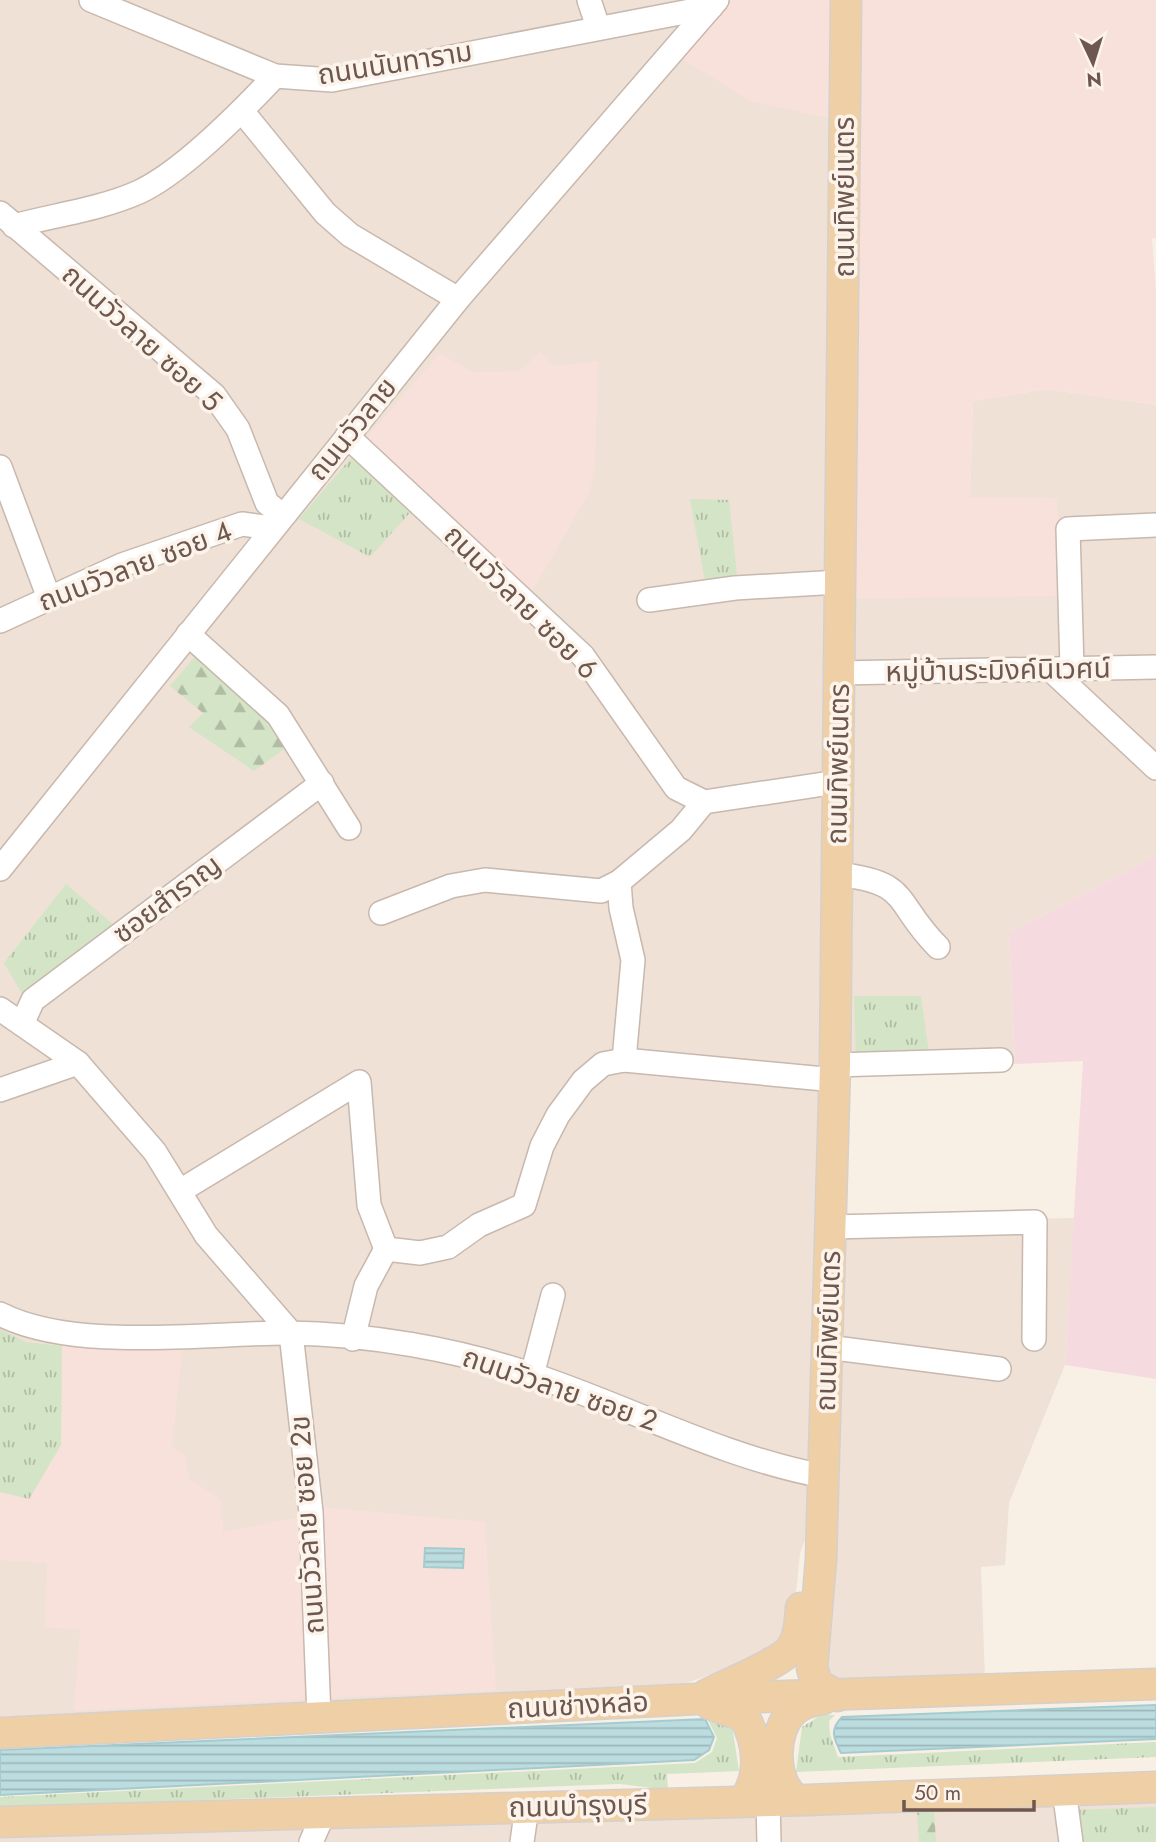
<svg xmlns="http://www.w3.org/2000/svg" width="1156" height="1842" font-family="Jost,'Noto Sans Thai',sans-serif">
  <style>
    .residential { fill: #efe1d5 }
    .commercial { fill: #f8e1da }
    .medical { fill: #f5dadf }
    .grass { fill: url(#grass-tufts) }
    .forest { fill: url(#forest-firs) }
    .water { fill: url(#water-rules); stroke: #a4ccd0; stroke-width: 2 }
    .lines { fill: none; stroke-linecap: round; stroke-linejoin: round }
    .minor-casing { stroke: #c8b8ad; stroke-width: 26 }
    .major-casing { stroke: #d6d0cd; stroke-width: 33 }
    .minor { stroke: #fff; stroke-width: 23 }
    .major { stroke: #efcfa6; stroke-width: 30 }
    .labels { text-anchor: middle; dominant-baseline: central; stroke-width: 7; stroke-linejoin: round; paint-order: stroke }
    .street-label { font-size: 28px; fill: #6e574e; stroke: #fcf4eb }
  </style>
  <defs>
    <pattern id="grass-tufts" width="24" height="20" patternUnits="userSpaceOnUse" patternTransform="scale(1.75)"><rect width="24" height="20" fill="#d4e4c6"/><path d="M3 7l-1-3M5 7V3M7 7l1-3M15 17l-1-3M17 17v-4M19 17l1-3" fill="none" stroke="#b0bca3"/></pattern>
    <pattern id="forest-firs" width="22" height="20" patternUnits="userSpaceOnUse" patternTransform="scale(1.75)"><rect width="22" height="20" fill="#d4e4c6"/><path d="M5 1l3.5 6h-7zM16 11l3.5 6h-7z" fill="#b0bca3"/></pattern>
    <pattern id="water-rules" width="6" height="5" patternUnits="userSpaceOnUse" patternTransform="scale(1.75)"><rect width="6" height="5" fill="#bcdde0"/><path d="M0 2.5h6" fill="none" stroke="#9db6b8"/></pattern>
  </defs>
  <rect width="100%" height="100%" fill="#f9f0e5"/>
  <g class="residential">
    <polygon points="0,0 711,0 0,861"/>
    <polygon points="675,54 836,120 813,1520 800,1553 792,1631 783,1649 670,1689 0,1726 0,871"/>
    <polygon points="1047,389 1156,405 1156,856 1009,933 1015,1064 846,1071 849,599 970,498 973,401"/>
    <polygon points="1074,1218 1065,1365 1009,1503 1005,1565 981,1567 985,1679 838,1686 825,1672 842,1222"/>
    <polygon points="1156,1795 1156,1842 0,1842 0,1828"/>
  </g>
  <g class="commercial">
    <polygon points="723,0 837,0 836,120 750,101 675,54"/>
    <polygon points="855,0 1156,0 1156,238 1152,239 1156,291 1156,405 1047,389 973,401 970,497 1057,498 1061,596 849,599"/>
    <polygon points="540,352 554,366 598,361 595,469 590,491 529,597 363,442 440,353 472,372 519,371"/>
    <polygon points="62,1346 182,1350 172,1448 185,1455 189,1479 221,1499 223,1532 306,1516 312,1699 74,1711 80,1630 45,1627 47,1563 0,1560 0,1492 30,1499 61,1445"/>
    <polygon points="321,1507 485,1522 496,1691 323,1698"/>
  </g>
  <polygon class="medical" points="1156,856 1156,1379 1065,1365 1083,1061 1015,1064 1009,933"/>
  <g class="grass">
    <polygon points="356,452 416,506 370,557 299,519"/>
    <polygon points="690,499 729,500 738,584 706,587"/>
    <polygon points="66,884 115,926 24,997 4,963"/>
    <polygon points="854,996 921,996 930,1060 856,1062"/>
    <polygon points="0,1329 26,1342 62,1346 61,1445 29,1499 0,1492"/>
    <polygon points="821,1715 835,1715 829,1721 830,1734 838,1757 1156,1742 1156,1757 796,1772 802,1727"/>
    <polygon points="706,1716 732,1725 739,1771 667,1774 668,1790 620,1784 0,1808 0,1797 695,1763 712,1752 717,1738"/>
    <polygon points="1156,1807 1156,1842 1075,1842 1071,1810"/>
  </g>
  <g class="forest">
    <polygon points="198,653 268,716 287,747 254,771 189,727 203,713 170,686"/>
    <polygon points="917,1811 934,1811 936,1842 919,1842"/>
  </g>
  <g class="water">
    <polygon points="425,1548 464,1549 463,1568 424,1567"/>
    <path d="M1156,1705V1739L841,1753C834,1739 829,1730 842,1717Z"/>
    <polygon points="705,1719 714,1737 709,1750 694,1760 0,1795 0,1750"/>
  </g>
  <g class="lines">
    <g class="minor-casing">
      <g id="minor">
        <polyline points="91,0 275,76 332,80 711,7"/>
        <polyline points="589,0 598,27"/>
        <polyline points="242,111 325,213 350,235 458,299"/>
        <polyline points="0,213 214,395 238,429 267,503 282,515"/>
        <path d="M14,226C55,215 101,209 139,192C182,172 242,111 275,76"/>
        <polyline points="347,436 583,656 676,788 704,802 837,782"/>
        <polyline points="0,467 49,598"/>
        <polyline points="649,600 735,588 839,582"/>
        <polyline points="0,621 122,565 242,524 272,528"/>
        <polyline points="188,634 278,715 349,828"/>
        <polyline points="1072,668 1068,529 1156,525"/>
        <polyline points="1050,669 1156,768"/>
        <polyline points="839,673 1156,667"/>
        <polyline points="0,869 458,299 717,0"/>
        <path d="M836,874C912,882 893,902 938,947"/>
        <polyline points="381,913 451,886 485,880 601,891 619,882"/>
        <polyline points="0,1009 78,1063 155,1152 206,1235 291,1333 311,1512 319,1717"/>
        <polyline points="22,1024 33,1000 322,783"/>
        <polyline points="624,1060 633,960 621,908 619,882 681,830 704,802"/>
        <polyline points="835,1065 1001,1060"/>
        <polyline points="0,1090 78,1063"/>
        <polyline points="180,1191 359,1082 369,1205 386,1249"/>
        <polyline points="831,1227 1035,1222 1034,1339"/>
        <polyline points="386,1249 420,1253 448,1247 479,1225 524,1205 542,1146 558,1115 583,1081 603,1064 624,1060 835,1080"/>
        <path d="M0,1314C75,1352 204,1333 288,1333C369,1334 456,1349 533,1375C629,1407 722,1457 823,1476"/>
        <polyline points="353,1339 366,1286 386,1249"/>
        <polyline points="827,1347 999,1369"/>
        <polyline points="532,1375 553,1295"/>
        <polyline points="1064,1790 1071,1842"/>
        <polyline points="768,1801 769,1842"/>
        <polyline points="311,1842 324,1813"/>
        <polyline points="522,1842 527,1807"/>
      </g>
    </g>
    <g class="major-casing">
      <g id="major">
        <path d="M706,1695C725,1685 778,1664 790,1650C799,1639 800,1623 801,1608"/>
        <polyline points="837,1696 817,1684 812,1668 821,1559 835,1065 846,0"/>
        <path d="M710,1704L744,1716C759,1744 762,1775 744,1801"/>
        <polyline points="0,1733 697,1699 1156,1684"/>
        <path d="M797,1800C772,1784 771,1732 793,1711C802,1703 811,1701 823,1699"/>
        <polyline points="0,1822 807,1800 1156,1787"/>
      </g>
    </g>
    <use href="#minor" class="minor"/>
    <use href="#major" class="major"/>
  </g>
  <g class="labels">
    <g class="street-label">
      <text transform="translate(395 63) rotate(-9)">ถนนนันทาราม</text>
      <text transform="translate(844 197) rotate(-90)">ถนนทิพย์เนตร</text>
      <text transform="translate(142 338) rotate(42)">ถนนวัวลาย ซอย 5</text>
      <text transform="translate(352 429) rotate(-51)">ถนนวัวลาย</text>
      <text transform="translate(135 566) rotate(-21)">ถนนวัวลาย ซอย 4</text>
      <text transform="translate(521 602) rotate(45)">ถนนวัวลาย ซอย 6</text>
      <text transform="translate(998 670) rotate(-1)">หมู่บ้านระมิงค์นิเวศน์</text>
      <text transform="translate(838 764) rotate(-89)">ถนนทิพย์เนตร</text>
      <text transform="translate(167 899) rotate(-37)">ซอยสำราญ</text>
      <text transform="translate(828 1331) rotate(-88)">ถนนทิพย์เนตร</text>
      <text transform="translate(560 1389) rotate(19)">ถนนวัวลาย ซอย 2</text>
      <text transform="translate(307 1525) rotate(-94)">ถนนวัวลาย ซอย 2ข</text>
      <text transform="translate(578 1705) rotate(-3)">ถนนช่างหล่อ</text>
      <text transform="translate(578 1806) rotate(-1)">ถนนบำรุงบุรี</text>
    </g>
  </g>
  <g transform="translate(1093 63) rotate(176)" stroke="#fcf4eb" stroke-width="5" paint-order="stroke">
  <path d="M0-5L12 26L0 18L-12 26Z" fill="#6e574e"/>
  <text y="-10" font-size="19" font-weight="bold" text-anchor="middle" fill="#6e574e">N</text>
  </g>
  <path d="M904 1800v10h130v-10" fill="none" stroke="#6e574e" stroke-width="3.5"/>
  <text x="914" y="1800" font-size="21" fill="#6e574e" stroke="#fcf4eb" stroke-width="5" paint-order="stroke">50 m</text>
</svg>
